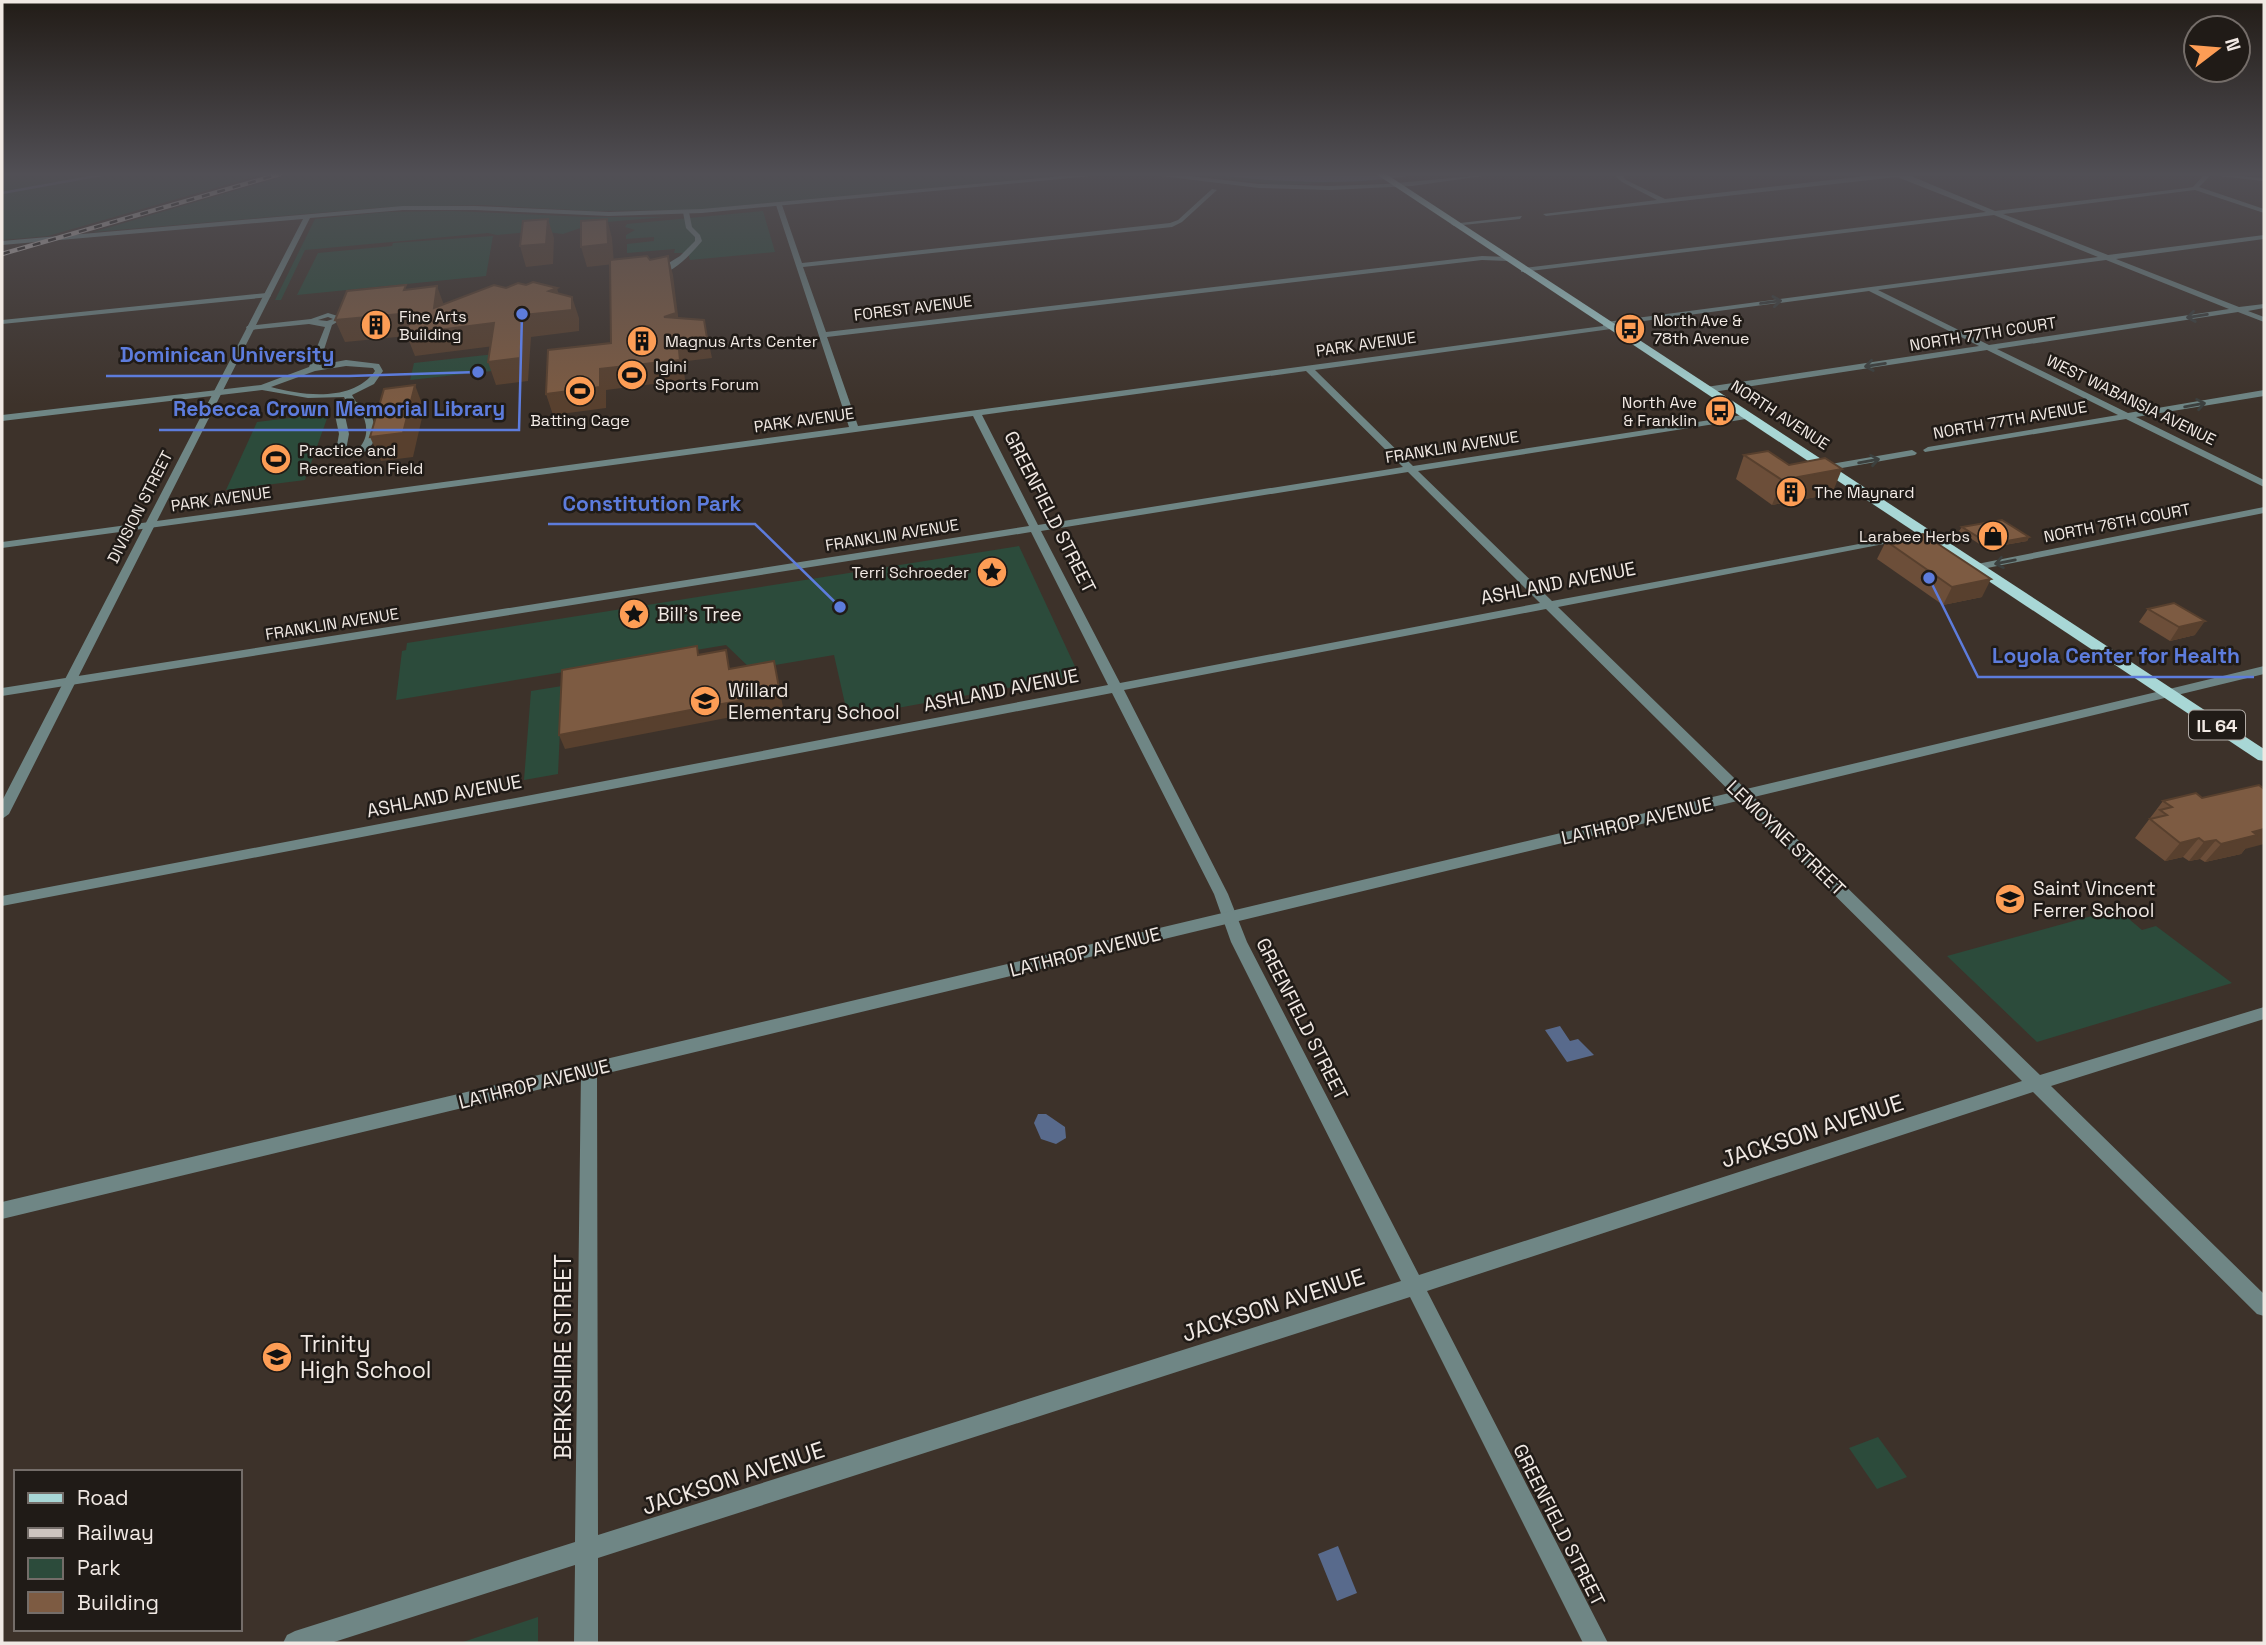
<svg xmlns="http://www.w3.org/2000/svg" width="2266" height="1645" font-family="'Space Grotesk',sans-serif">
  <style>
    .green { fill: #2c4b3b }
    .water { fill: #586a8c }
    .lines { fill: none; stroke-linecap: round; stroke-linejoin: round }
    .stream { stroke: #586a8c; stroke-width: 2.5 }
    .minor { fill: #6f8685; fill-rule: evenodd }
    .tertiary { fill: #6f8685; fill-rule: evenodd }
    .primary { fill: #a8d7d6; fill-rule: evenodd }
    .rail-casing { stroke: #cdc4bf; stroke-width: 4.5 }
    .rail { stroke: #201b17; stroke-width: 2.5; stroke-dasharray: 8; stroke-linecap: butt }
    .wall { fill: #6c4e39 }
    .shaded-wall { fill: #58402e }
    .building { fill: #7d5b42; stroke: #58402e; stroke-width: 2 }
    .oneway { stroke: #3c403e }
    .labels { text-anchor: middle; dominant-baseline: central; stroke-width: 5; stroke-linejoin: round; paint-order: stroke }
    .far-street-label { font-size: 16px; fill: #f1e9e4; stroke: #201b17 }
    .far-poi-label { font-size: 16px; fill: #f1e9e4; stroke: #201b17; text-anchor: start }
    .shield { fill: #201b17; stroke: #b2aba6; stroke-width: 2 }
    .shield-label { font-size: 18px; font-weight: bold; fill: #f1e9e4 }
    .street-label { font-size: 19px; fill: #f1e9e4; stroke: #201b17 }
    .poi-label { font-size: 19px; fill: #f1e9e4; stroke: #201b17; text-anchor: start }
    .near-street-label { font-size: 23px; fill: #f1e9e4; stroke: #201b17 }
    .near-poi-label { font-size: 23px; fill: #f1e9e4; stroke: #201b17; text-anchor: start }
    .leader { fill: none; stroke: #5d7cdc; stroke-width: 2.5 }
    .callout-dot { fill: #5d7cdc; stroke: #201b17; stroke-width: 2.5 }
    .callout-label { font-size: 21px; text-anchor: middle; font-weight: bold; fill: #5d7cdc; stroke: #201b17; stroke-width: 5; stroke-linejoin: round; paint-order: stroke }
  </style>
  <rect width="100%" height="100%" fill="#3d322a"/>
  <g class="green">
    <polygon points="2,174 264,174 48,236 2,240"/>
    <polygon points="292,174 1079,174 693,210 592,211 483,205 388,207 93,232"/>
    <polygon points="1184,174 1358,174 1368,181 1281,185"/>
    <polygon points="451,211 588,217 665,217 595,223 563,234 539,231 497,235 488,233 305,250 281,300 275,300 315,219 386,212"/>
    <polygon points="763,211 775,252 690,260 688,253 674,253 675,249 627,253 627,244 654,241 654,237 626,239 626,235 635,230 625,227 627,224"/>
    <polygon points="493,236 486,276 297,295 318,253 392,246 393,243"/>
    <polygon points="495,354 492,371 410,380 414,363"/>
    <polygon points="329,413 305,480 226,490 257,422"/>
    <polygon points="1019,546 1079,675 848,717 834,655 751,669 726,645 396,700 402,651 406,650 407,643"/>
    <polygon points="562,686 558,774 524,780 531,691"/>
    <polygon points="2117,909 2142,930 2156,926 2232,983 2037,1042 1947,956"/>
    <polygon points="1878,1437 1907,1477 1877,1489 1849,1448"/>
    <polygon points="538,1617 538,1643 460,1643"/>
  </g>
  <g class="water">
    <path d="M1208,174H1422C1352,186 1279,183 1208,174Z"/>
    <polygon points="1560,1026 1570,1041 1578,1039 1594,1055 1567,1062 1545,1030"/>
    <polygon points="1038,1114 1046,1114 1065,1127 1066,1138 1056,1144 1041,1139 1034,1123"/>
    <polygon points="1338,1546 1357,1593 1337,1601 1318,1554"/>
  </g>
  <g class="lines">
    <polyline class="stream" points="2,193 107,174"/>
    <g class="minor">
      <path d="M1619,174H1626L1623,177L1626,180L1665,199L1883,174H1906L1995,211L2187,188L2193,187L2205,174H2212L2199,187L2264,209V213L2195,190L2003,214L2108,255L2264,235V239L2116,259L2239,307L2264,304V308L2248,311L2264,317V322L2238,312L1997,349L2128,413L2264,390V396L2136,417L2264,480V487L2126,419L1925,452L1923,450L1928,447L2118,415L1987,350L1706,393L1702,390L1706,387L1979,346L1869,291L1614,325V329H1611L1315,370L1413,466L1749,414L1751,416L1746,419L1418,471L1552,601L1929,531L1930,533L1925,536L1558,607L2040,1075L2264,1007V1019L2051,1086L2264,1294V1316L2257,1314L2033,1092L1427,1291L1608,1643H1583L1410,1297L598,1558V1643H574L575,1565L331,1643H283L287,1635L295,1631L575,1542L581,1071L583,1066L589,1064L595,1066L597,1071L598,1535L1401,1281L1231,942L1214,894L1112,693L2,906V896L1108,685L1031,532L2,696V688L1029,526L973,416L2,548V542L849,427L776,205L779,203L782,205L802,263L1170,223L1178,220L1212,189L1217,190L1182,222L1172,227L803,267L826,332L1482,256L1508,257L1512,259L1508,261L1482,260L827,337L858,426L1603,326V322H1606L2098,257L1994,215L1521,272V268H1524L1986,212L1897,177L1546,216L1543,214L1657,200L1622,182L1616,177ZM2106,260L2229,309L1989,345L1878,290ZM1306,371L1403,467L1038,525L982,415ZM1408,472L1540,603L1120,683L1041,531ZM1546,609L2022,1081L1419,1275L1247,942L1228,894L1124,690Z"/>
      <polygon points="2215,174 2262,178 2264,181 2218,176"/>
      <path d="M686,210L689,212L692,227L700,235L702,241C691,254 673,274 654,276V272L680,256L695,241V237L686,228L683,212Z"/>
      <polygon points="1522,216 1520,219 1454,226 1451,224"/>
      <polygon points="267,293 271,295 270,297 2,324 2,320"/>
      <path d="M328,313L344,318L332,325L319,365L346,360L379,364L383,371L374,384L352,395L356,402L367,407C382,433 377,454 346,458L336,451L339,434L335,415L347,403L344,397L308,398L262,390L2,421V415L261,385L309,367L325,327L309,324L250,330L246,328L247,326L311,319ZM328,317L333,319L327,321L318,320ZM346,366L373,368L375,371C353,402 304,396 271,387L315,371ZM354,407L360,409C367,422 370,436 359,448L348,452L346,450L349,434L345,416Z"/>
      <polygon points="1912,450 1917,453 1915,455 1825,471 1820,468 1825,465"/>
      <polygon points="2264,507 2264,513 1977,570 1972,567 1977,564"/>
      <polygon points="2264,666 2264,674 2169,697 2163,693 2165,690"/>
    </g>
    <g class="tertiary">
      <polygon points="1084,174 1112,174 702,213 609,216 475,210 403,210 310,218 9,814 2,819 2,801 303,219 2,245 2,241 403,206 475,206 609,212 702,209"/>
      <polygon points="1145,174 1172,174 1259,184 1330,186 1385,184 1497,174 1412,186 1330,190 1259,188"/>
      <polygon points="2169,689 2173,690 2175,693 2173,696 2,1219 2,1202"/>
    </g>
    <polygon class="primary" points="1376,174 1386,174 2264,749 2264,761 2258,760"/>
    <g class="rail-casing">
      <polyline id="rail" points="2,254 280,174"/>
    </g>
    <use href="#rail" class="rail"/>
  </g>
  <g class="wall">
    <polygon points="1744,455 1789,465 1832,494 1772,505 1736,479"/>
    <polygon points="1962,527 2029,537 2027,541 1993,547 1981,545 1959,531"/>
    <polygon points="1886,541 1982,597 1943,605 1877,559"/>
    <polygon points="2148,609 2195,635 2170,641 2139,622"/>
    <polygon points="2163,801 2245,849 2241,854 2205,862 2200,859 2189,861 2183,857 2165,861 2135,838"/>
  </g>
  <g class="shaded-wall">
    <polygon points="548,219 554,238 553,264 526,267 520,246"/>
    <polygon points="607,219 612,238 614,264 587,267 581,247"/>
    <polygon points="668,256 673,275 680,332 664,317"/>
    <polygon points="437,286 445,308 494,323 502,345 415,356 407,336 345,342 335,320"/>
    <polygon points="557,288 563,309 572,297 579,318 579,331 531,337 528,381 496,385 488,362 524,315 549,291"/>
    <polygon points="704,320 712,358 687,361 688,369 684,370 685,380 606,390 606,408 553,415 546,394 600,369 679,350 682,341"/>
    <polygon points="415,385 424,409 413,457 381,461 370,437"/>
    <polygon points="1842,469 1832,494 1772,505 1782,480"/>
    <polygon points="2029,537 2027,541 1993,547 1996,543"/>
    <polygon points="1991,579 1982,597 1943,605 1952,587"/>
    <polygon points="2205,621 2195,635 2170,641 2179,627"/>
    <polygon points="774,661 783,707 565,749 559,735"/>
    <polygon points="2264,829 2264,844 2245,849 2241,854 2205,862 2221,844 2253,832"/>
    <polygon points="2199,838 2183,857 2165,861 2180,843"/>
    <polygon points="2216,840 2200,859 2189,861 2204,842"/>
  </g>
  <g class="building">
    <polygon points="548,219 546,244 520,246 523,221"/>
    <polygon points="607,219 608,244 581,247 581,221"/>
    <polygon points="647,256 650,260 668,256 676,313 664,317 704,320 707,338 682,341 683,349 679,350 680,360 600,369 600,387 546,394 548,350 611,343 610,260"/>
    <polygon points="533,282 557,288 549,291 572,297 572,310 524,315 520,358 488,362 494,323 406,334 412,313 335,320 347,291 406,285 404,290 437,286 434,308 494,285 506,288 518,283 526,285"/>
    <polygon points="415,385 403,433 370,437 384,389"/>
    <polygon points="1768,451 1789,465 1825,458 1842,469 1782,480 1744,455"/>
    <polygon points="2002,520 2029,537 1996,543 1983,540 1962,527"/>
    <polygon points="1923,534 1991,579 1952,587 1886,541"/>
    <polygon points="2174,603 2205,621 2179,627 2148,609"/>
    <polygon points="697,646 698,655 726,650 729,669 774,661 780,693 559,735 562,670"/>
    <polygon points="2259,785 2264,789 2264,829 2253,832 2257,835 2221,844 2216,840 2204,842 2199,838 2180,843 2150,819 2167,815 2160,810 2172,807 2163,801 2196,793 2202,798"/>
  </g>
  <defs><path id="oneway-shaft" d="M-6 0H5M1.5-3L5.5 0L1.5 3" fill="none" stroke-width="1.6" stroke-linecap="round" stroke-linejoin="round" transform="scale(1.75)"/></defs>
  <g class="oneway">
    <use href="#oneway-shaft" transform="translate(1771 302) rotate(-8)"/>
    <use href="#oneway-shaft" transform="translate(2197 316) rotate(171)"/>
    <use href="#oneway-shaft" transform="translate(1875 365) rotate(171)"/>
    <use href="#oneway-shaft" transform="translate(2195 405) rotate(-10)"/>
    <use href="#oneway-shaft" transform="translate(1869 461) rotate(-10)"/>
    <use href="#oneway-shaft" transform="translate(2005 562) rotate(169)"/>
  </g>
  <linearGradient id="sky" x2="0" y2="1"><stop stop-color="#221c17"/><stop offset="0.43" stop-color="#514f55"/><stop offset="1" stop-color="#514f55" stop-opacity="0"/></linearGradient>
  <rect width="2266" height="405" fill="url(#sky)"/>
  <defs>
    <g id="building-disc" transform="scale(1.575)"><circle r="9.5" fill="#fd9d55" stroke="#201b17"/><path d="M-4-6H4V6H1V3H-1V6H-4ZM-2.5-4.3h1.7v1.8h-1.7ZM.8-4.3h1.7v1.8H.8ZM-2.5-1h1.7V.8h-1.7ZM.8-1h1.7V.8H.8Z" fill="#111"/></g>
    <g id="bus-disc" transform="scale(1.575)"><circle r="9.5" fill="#fd9d55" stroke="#201b17"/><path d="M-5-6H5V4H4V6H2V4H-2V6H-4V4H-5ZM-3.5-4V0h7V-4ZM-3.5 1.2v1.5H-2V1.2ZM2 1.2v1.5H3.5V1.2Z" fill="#111"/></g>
    <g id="stadium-disc" transform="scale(1.575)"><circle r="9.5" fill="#fd9d55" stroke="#201b17"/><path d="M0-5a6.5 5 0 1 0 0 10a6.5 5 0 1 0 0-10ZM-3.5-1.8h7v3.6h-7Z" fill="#111"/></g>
    <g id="shop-disc" transform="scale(1.575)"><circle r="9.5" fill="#fd9d55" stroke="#201b17"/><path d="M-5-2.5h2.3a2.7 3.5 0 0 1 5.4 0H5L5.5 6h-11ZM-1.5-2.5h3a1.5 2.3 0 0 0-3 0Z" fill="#111"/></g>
    <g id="sight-disc" transform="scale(1.575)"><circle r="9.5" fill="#fd9d55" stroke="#201b17"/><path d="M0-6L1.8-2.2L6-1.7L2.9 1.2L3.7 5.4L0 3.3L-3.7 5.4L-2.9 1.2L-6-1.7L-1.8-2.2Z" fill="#111"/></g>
    <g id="school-disc" transform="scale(1.575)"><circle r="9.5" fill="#fd9d55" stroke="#201b17"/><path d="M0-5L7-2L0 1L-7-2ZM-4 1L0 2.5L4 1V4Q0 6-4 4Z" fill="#111"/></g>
  </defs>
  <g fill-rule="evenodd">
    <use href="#building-disc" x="376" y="325"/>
    <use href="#bus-disc" x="1630" y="329"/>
    <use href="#building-disc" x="642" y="341"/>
    <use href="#stadium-disc" x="632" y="375"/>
    <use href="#stadium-disc" x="580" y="391"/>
    <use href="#bus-disc" x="1720" y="411"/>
    <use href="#stadium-disc" x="276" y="459"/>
    <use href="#building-disc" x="1791" y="492"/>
    <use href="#shop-disc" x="1993" y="536"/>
    <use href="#sight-disc" x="992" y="572"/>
    <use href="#sight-disc" x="634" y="614"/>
    <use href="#school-disc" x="705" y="701"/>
    <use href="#school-disc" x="2010" y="899"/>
    <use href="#school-disc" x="277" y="1357"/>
  </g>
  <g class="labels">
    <g class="far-street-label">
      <text transform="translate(913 308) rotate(-7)">FOREST AVENUE</text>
      <text transform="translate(1983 334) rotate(-9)">NORTH 77TH COURT</text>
      <text transform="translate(1366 344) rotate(-8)">PARK AVENUE</text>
      <text transform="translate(2131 400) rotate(26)">WEST WABANSIA AVENUE</text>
      <text transform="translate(1780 415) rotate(33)">NORTH AVENUE</text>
      <text transform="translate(804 420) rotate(-8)">PARK AVENUE</text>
      <text transform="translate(2010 420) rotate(-10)">NORTH 77TH AVENUE</text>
      <text transform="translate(1452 447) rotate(-9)">FRANKLIN AVENUE</text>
      <text transform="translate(221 499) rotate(-8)">PARK AVENUE</text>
      <text transform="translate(140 507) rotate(-63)">DIVISION STREET</text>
      <text transform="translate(2117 523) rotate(-11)">NORTH 76TH COURT</text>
      <text transform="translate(892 535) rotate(-9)">FRANKLIN AVENUE</text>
      <text transform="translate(332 624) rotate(-9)">FRANKLIN AVENUE</text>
    </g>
    <g class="far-poi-label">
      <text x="399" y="316">Fine Arts<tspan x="399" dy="18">Building</tspan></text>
      <text x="1653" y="320">North Ave &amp;<tspan x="1653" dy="18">78th Avenue</tspan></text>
      <text x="665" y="341">Magnus Arts Center</text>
      <text x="655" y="366">Igini<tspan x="655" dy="18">Sports Forum</tspan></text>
      <text x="1697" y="402" text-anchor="end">North Ave<tspan x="1697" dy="18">&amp; Franklin</tspan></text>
      <text x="580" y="420" text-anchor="middle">Batting Cage</text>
      <text x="299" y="450">Practice and<tspan x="299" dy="18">Recreation Field</tspan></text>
      <text x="1814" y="492">The Maynard</text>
      <text x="1970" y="536" text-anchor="end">Larabee Herbs</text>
      <text x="969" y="572" text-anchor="end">Terri Schroeder</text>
    </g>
    <rect class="shield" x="2189" y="710.5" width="56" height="29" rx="5"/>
    <g class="shield-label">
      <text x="2217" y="725">IL 64</text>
    </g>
    <g class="street-label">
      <text transform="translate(1050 512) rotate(63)">GREENFIELD STREET</text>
      <text transform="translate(1558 583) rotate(-11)">ASHLAND AVENUE</text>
      <text transform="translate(1001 690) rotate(-11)">ASHLAND AVENUE</text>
      <text transform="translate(444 796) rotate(-11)">ASHLAND AVENUE</text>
      <text transform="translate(1637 821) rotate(-13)">LATHROP AVENUE</text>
      <text transform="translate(1786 838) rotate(44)">LEMOYNE STREET</text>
      <text transform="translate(1085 952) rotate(-14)">LATHROP AVENUE</text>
      <text transform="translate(1302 1019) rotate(63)">GREENFIELD STREET</text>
      <text transform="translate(534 1084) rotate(-14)">LATHROP AVENUE</text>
      <text transform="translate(1559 1525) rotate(63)">GREENFIELD STREET</text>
    </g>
    <g class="poi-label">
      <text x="657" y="614">Bill’s Tree</text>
      <text x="728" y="690">Willard<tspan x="728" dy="22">Elementary School</tspan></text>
      <text x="2033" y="888">Saint Vincent<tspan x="2033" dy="22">Ferrer School</tspan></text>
    </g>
    <g class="near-street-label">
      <text transform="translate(1812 1131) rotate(-18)">JACKSON AVENUE</text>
      <text transform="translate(1273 1305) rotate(-18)">JACKSON AVENUE</text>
      <text transform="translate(563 1357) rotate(-90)">BERKSHIRE STREET</text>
      <text transform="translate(733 1478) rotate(-18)">JACKSON AVENUE</text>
    </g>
    <g class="near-poi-label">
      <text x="300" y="1344">Trinity<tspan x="300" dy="26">High School</tspan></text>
    </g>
  </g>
  <path class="leader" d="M478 372L349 376H106M522 314L519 430H159M840 607L755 524H548M1929 578L1978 677H2254"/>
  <g class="callout-dot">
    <circle cx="478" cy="372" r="7"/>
    <circle cx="522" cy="314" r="7"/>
    <circle cx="840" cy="607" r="7"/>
    <circle cx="1929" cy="578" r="7"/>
  </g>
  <g class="callout-label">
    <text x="227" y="362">Dominican University</text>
    <text x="339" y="416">Rebecca Crown Memorial Library</text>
    <text x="652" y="511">Constitution Park</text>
    <text x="2116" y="663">Loyola Center for Health</text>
  </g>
  <rect width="2266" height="1645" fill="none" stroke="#f1e9e4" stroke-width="7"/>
  <rect x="14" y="1470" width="228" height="161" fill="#201b17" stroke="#746d69" stroke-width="2"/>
  <rect x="28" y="1493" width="35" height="10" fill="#a8d7d6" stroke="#746d69" stroke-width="2"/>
  <text x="77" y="1505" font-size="21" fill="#f1e9e4">Road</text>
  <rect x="28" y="1528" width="35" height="10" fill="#cdc4bf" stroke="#746d69" stroke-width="2"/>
  <text x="77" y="1540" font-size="21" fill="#f1e9e4">Railway</text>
  <rect x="28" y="1558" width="35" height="21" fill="#2c4b3b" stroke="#746d69" stroke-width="2"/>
  <text x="77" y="1575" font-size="21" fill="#f1e9e4">Park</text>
  <rect x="28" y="1592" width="35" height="21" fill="#7d5b42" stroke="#746d69" stroke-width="2"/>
  <text x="77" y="1610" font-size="21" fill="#f1e9e4">Building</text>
  <g transform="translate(2217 49) rotate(74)"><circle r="33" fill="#201b17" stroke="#746d69" stroke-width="2"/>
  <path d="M0-5L12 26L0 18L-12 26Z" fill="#fd9d55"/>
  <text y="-10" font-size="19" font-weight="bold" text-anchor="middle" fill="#f1e9e4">N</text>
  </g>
</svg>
